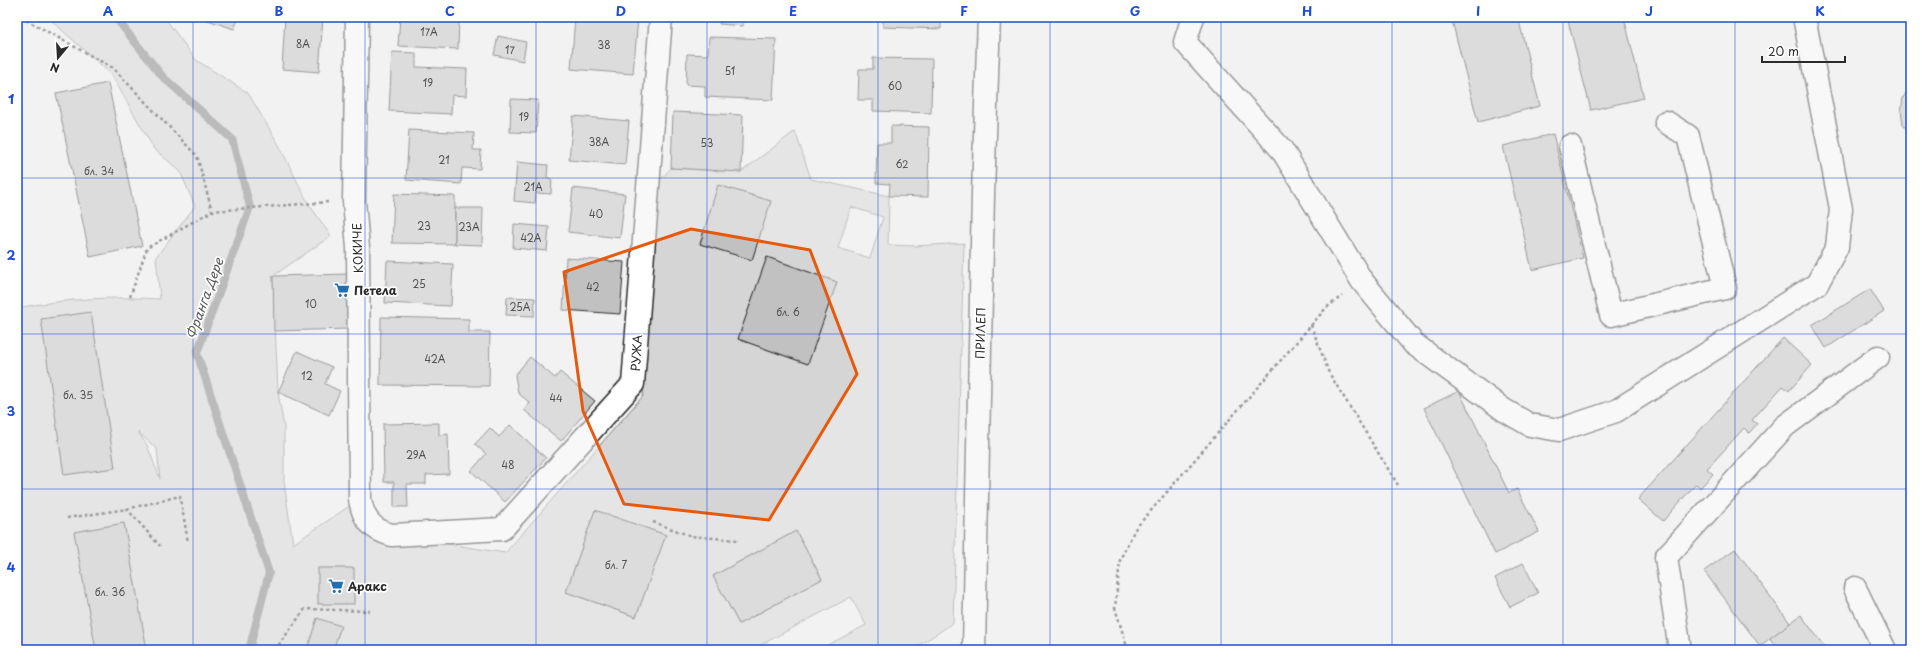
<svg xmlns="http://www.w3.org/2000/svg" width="1928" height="667" font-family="'Playpen Sans',sans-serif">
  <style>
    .green { fill: #d5d5d5; stroke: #808080; fill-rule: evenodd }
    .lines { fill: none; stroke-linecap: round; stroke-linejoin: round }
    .stream { stroke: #787878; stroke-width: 8 }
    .building { fill: #c1c1c1; stroke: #2b2b2b }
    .minor-casing { stroke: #2b2b2b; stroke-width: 25 }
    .path { stroke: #2b2b2b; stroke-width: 2.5; stroke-dasharray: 3 3; stroke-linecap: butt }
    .minor { stroke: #fff; stroke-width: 22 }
    .marked { fill: none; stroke: #e8590c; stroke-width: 3; stroke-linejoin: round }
    .grid { fill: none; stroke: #1d4ed8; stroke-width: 1; stroke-opacity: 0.55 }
    .labels { text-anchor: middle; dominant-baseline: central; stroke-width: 3.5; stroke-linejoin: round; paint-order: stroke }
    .number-label { font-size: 10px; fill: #505050 }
    .street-label { font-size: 12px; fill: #2b2b2b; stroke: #fff }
    .poi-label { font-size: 12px; font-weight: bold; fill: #2b2b2b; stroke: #fff; text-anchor: start }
    .water-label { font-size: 13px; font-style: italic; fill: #585858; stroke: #fff }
    .neatline { fill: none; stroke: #1d4ed8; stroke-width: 1.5 }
    .grid-label { font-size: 13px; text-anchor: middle; font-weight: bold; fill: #1d4ed8 }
  </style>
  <rect width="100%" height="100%" fill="#f2f2f2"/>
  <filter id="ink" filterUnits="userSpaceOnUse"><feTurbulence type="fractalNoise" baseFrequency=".025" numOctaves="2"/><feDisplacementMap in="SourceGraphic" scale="8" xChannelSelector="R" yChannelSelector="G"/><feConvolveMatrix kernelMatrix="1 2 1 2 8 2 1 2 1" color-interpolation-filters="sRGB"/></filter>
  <g filter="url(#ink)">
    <path class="green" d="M52,17H164L196,60L248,93L279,145L308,203L331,236L273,276L278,392L284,428V482L293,544L360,499L392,535L505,553L643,396L660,180L671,168L741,172L795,131L811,179L889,196L888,245L916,246L964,243L953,623L912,650H818L866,625L851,597L751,650H17V308C63,299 113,296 160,299L156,257L195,206L180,171L154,149L111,74L53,22ZM718,185L770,201L752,260L700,244ZM851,207L883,217L870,258L838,248ZM767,257L837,282L807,364L738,339ZM138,432L157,449L160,479L147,445ZM595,511L665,535L636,617L566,592ZM796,531L822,579L739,624L713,576Z"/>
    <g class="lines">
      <polyline class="stream" points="115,17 163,77 232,139 250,207 197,353 269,573 249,650"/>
    </g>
    <g class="building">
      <polygon points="199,17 239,17 234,29"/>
      <polygon points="285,17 323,17 319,72 282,69"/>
      <polygon points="400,17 459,17 458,49 398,46"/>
      <polygon points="575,17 638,19 633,74 571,69"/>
      <polygon points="720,17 744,17 743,26 719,24"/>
      <polygon points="883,17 941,17 941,29 883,27"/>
      <polygon points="1451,17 1518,17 1540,106 1478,122"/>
      <polygon points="1567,17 1624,17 1644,98 1591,110"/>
      <polygon points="498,36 526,42 523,61 494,55"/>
      <polygon points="709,37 776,39 773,100 705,97 705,86 686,85 687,54 708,55"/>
      <polygon points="392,52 416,53 416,67 467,69 466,96 452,95 451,114 389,111"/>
      <polygon points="873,58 932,59 931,113 873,111 873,100 858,100 859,69 873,69"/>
      <polygon points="108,83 142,246 90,257 56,93"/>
      <polygon points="1911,84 1911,137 1903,124 1901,111 1903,98"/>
      <polygon points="511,99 538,100 536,133 510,132"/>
      <polygon points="673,112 743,115 741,172 671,168"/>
      <polygon points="573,116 629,121 625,165 569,160"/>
      <polygon points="891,126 929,127 928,197 889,196 890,184 876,183 877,143 891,143"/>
      <polygon points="409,130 474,133 473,150 481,150 480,169 462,168 461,184 406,180"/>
      <polygon points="1553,134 1583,258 1532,270 1503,146"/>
      <polygon points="517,162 548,165 547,177 552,180 551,194 536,193 535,203 514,201"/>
      <polygon points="718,185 771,201 752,260 700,244"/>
      <polygon points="573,188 625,194 620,238 568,232"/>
      <polygon points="394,194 455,196 455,244 392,243"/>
      <polygon points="455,208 483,208 482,245 455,244"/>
      <polygon points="514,224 549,227 547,251 513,248"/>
      <polygon points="767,257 837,282 808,364 738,339"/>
      <polygon points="566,258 624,262 620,314 563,310"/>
      <polygon points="387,261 453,264 451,306 385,303"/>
      <polygon points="348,274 350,329 274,331 273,276"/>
      <polygon points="1870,289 1884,311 1826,348 1812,325"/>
      <polygon points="507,297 535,298 534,316 506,315"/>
      <polygon points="91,312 115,468 64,475 41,319"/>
      <polygon points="381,317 469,319 469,332 490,332 489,386 380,385"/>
      <polygon points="1783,338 1812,365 1789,391 1783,386 1752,420 1757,424 1749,433 1744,428 1707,469 1713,474 1700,488 1696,484 1663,521 1638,499"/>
      <polygon points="297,351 332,367 325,384 340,391 329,415 278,392"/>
      <polygon points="530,357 555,378 560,372 595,401 561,441 524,410 530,403 518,393 515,375"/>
      <polygon points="1459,391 1509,493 1517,489 1539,532 1495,554 1424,408"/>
      <polygon points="439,423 439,435 448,434 449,474 426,475 426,484 407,484 408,507 394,507 394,482 384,482 383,424"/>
      <polygon points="510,425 546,458 505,502 471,471 486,454 475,444 490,428 499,437"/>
      <polygon points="595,510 666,535 636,617 566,592"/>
      <polygon points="124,523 147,650 96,650 74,532"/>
      <polygon points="796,531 822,579 739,624 713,576"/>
      <polygon points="1735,549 1790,623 1760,646 1704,571"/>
      <polygon points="1523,563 1538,593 1510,607 1495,578"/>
      <rect x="318" y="568" width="36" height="36"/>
      <polygon points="1801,615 1827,650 1778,650 1770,638"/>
      <polygon points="317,618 341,626 333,650 307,650"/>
    </g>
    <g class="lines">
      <g class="minor-casing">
        <g id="minor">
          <path d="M357,17L354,201L358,248L360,499C363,519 372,530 392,535L502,529L633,384L661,17"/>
          <polyline points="1193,17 1185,42 1282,150 1362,281 1414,344 1504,410 1530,425 1559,430 1616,411 1817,284 1837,247 1841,209 1804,17"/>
          <polyline points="1570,146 1611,315 1725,288 1688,136 1666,122"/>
          <polyline points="1855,588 1885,650"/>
          <polyline points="974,650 983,194 989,17"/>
          <polyline points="1680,650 1666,557 1785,426 1878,357"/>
        </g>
      </g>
      <g class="path">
        <polyline points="21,17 113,68 197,156 212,211"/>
        <polyline points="130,297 147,248 212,211 328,202"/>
        <polyline points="1311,325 1329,373 1398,485"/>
        <polyline points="127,509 180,496 188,542"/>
        <polyline points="67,518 127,509 160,546"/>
        <polyline points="653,522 691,536 738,540"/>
        <polyline points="275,650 305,609 370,611"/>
        <polyline points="1128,650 1115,608 1120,560 1135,529 1326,308 1342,296"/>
      </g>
      <use href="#minor" class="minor"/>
    </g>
  </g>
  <path d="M0 0H1928V667H0ZM691,229L810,250L857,374L769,520L624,504L583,411L564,272Z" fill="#f2f2f2" fill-opacity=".55" fill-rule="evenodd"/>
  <path class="marked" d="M691,229L810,250L857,374L769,520L624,504L583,411L564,272Z"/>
  <path class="grid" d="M193,17V650M365,17V650M536,17V650M707,17V650M878,17V650M1050,17V650M1221,17V650M1392,17V650M1563,17V650M1735,17V650M17,178H1911M17,334H1911M17,489H1911"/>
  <defs>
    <g id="supermarket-bare" transform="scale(1.2)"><path d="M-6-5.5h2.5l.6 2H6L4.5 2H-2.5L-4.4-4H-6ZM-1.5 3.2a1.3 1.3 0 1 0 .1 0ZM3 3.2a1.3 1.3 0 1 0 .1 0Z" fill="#1f6fb2" stroke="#fff" stroke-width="2.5" paint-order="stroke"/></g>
  </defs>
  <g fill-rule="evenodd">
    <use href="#supermarket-bare" x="342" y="290"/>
    <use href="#supermarket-bare" x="336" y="586"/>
  </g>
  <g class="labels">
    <g class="number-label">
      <text x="429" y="31">17А</text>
      <text x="303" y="43">8А</text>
      <text x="604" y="44">38</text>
      <text x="510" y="49">17</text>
      <text x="730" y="70">51</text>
      <text x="428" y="82">19</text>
      <text x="895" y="85">60</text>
      <text x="524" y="116">19</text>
      <text x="599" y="141">38А</text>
      <text x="707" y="142">53</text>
      <text x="444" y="159">21</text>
      <text x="902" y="163">62</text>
      <text x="99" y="170">бл. 34</text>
      <text x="533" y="186">21А</text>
      <text x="596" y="213">40</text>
      <text x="424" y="225">23</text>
      <text x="469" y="226">23А</text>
      <text x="531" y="237">42А</text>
      <text x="419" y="283">25</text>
      <text x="593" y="286">42</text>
      <text x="311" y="303">10</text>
      <text x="520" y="306">25А</text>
      <text x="788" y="311">бл. 6</text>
      <text x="435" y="358">42А</text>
      <text x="307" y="375">12</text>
      <text x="78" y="394">бл. 35</text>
      <text x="556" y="397">44</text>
      <text x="416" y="454">29А</text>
      <text x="508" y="464">48</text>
      <text x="616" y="564">бл. 7</text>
      <text x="110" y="591">бл. 36</text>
    </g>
    <g class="street-label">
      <text transform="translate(357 248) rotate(-92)">КОКИЧЕ</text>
      <text transform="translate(980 333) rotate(-89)">ПРИЛЕП</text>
      <text transform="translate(636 353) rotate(-86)">РУЖА</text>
    </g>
    <g class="poi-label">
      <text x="354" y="290">Петела</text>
      <text x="348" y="586">Аракс</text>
    </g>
    <g class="water-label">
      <text transform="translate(204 298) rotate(-70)">Франга Дере</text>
    </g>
  </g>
  <rect width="1928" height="667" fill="none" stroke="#fff" stroke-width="44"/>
  <g transform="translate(58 58) rotate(198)" stroke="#ffffff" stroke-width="3" paint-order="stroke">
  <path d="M0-3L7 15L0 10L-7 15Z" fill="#2b2b2b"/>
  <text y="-6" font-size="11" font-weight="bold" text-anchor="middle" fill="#2b2b2b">N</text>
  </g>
  <path d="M1762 56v6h83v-6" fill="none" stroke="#2b2b2b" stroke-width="2"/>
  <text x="1768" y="56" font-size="12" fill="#2b2b2b" stroke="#ffffff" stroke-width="3" paint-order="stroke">20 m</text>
  <rect x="22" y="22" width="1884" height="623" class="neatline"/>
  <g class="grid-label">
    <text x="108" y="16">A</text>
    <text x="279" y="16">B</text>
    <text x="450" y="16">C</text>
    <text x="621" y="16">D</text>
    <text x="793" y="16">E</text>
    <text x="964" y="16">F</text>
    <text x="1135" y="16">G</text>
    <text x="1307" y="16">H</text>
    <text x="1478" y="16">I</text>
    <text x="1649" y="16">J</text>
    <text x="1820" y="16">K</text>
    <text x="11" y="104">1</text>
    <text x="11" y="260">2</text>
    <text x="11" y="416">3</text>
    <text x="11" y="572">4</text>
  </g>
</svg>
